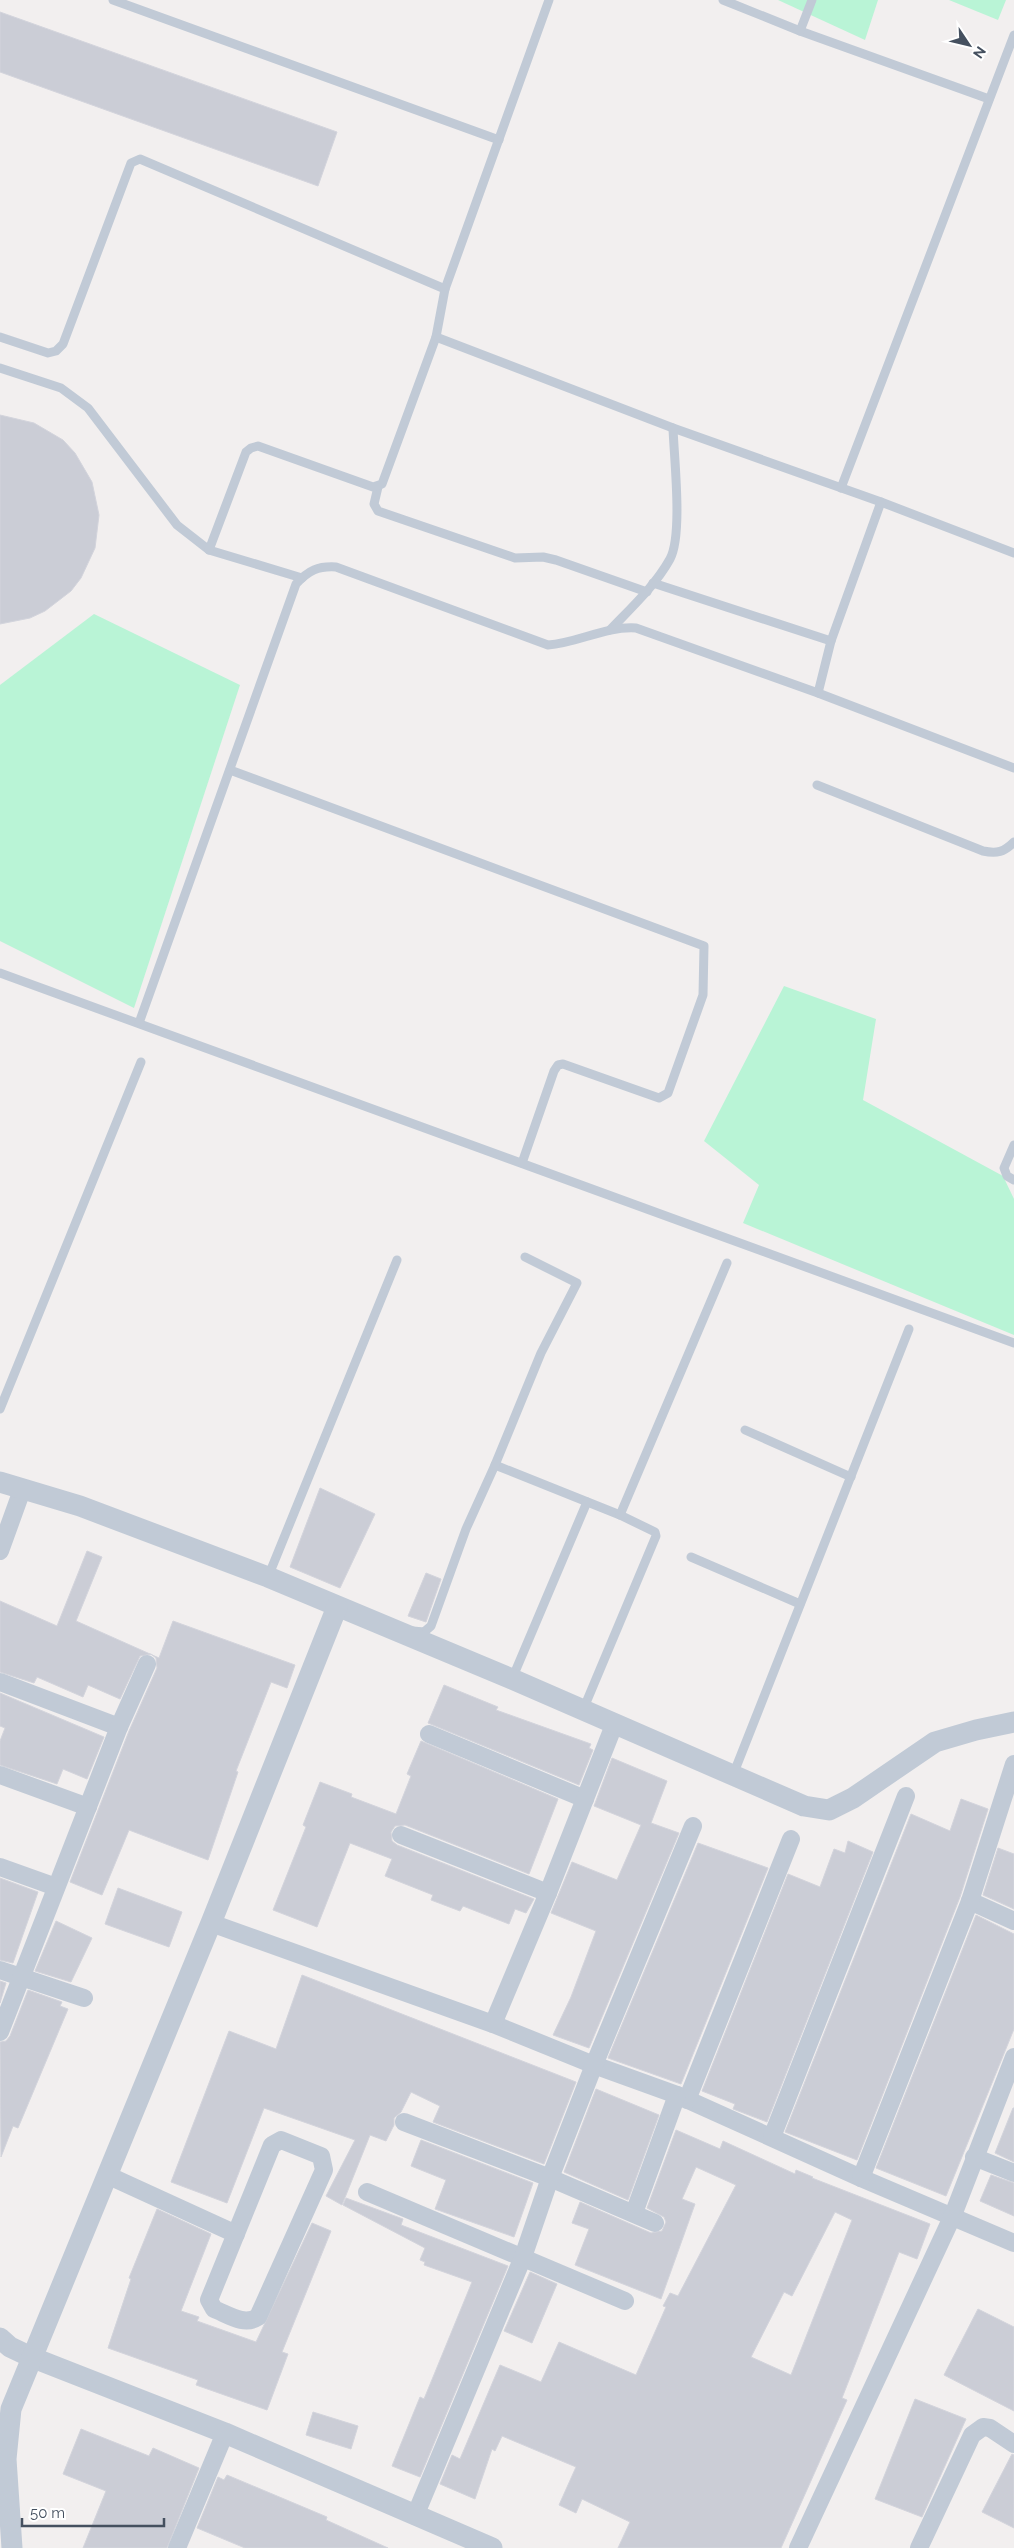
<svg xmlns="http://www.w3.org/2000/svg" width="1014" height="2548" font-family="Raleway,sans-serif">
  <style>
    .green { fill: #b9f4d6 }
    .building { fill: #cbcdd6; stroke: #d3d4dc; fill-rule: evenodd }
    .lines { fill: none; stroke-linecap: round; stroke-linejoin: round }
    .service { stroke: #c1cad6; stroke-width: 9 }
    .minor { stroke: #c1cad6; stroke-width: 18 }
    .tertiary { stroke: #c1cad6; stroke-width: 21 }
  </style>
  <rect width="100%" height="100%" fill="#f2efef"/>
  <g class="green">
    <polygon points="778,0 878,0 865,40"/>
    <polygon points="949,0 1006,0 998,20"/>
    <polygon points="94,614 240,685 134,1008 0,941 0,685"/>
    <polygon points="784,986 876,1019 863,1100 1003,1176 1014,1199 1014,1335 743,1223 759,1185 704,1141"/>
  </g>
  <g class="building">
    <polygon points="0,12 337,132 318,186 0,72"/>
    <polygon points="0,415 34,423 63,440 75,453 92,482 99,515 95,548 81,578 71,591 45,611 30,618 0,624"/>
    <polygon points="320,1488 375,1514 340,1588 290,1567"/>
    <polygon points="87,1551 102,1557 76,1621 159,1658 173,1621 295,1665 287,1688 271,1682 236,1771 238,1772 208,1860 129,1830 102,1895 70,1882 129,1731 157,1668 156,1658 151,1654 140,1656 120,1699 88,1685 83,1697 37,1677 34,1683 0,1672 0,1601 57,1626"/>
    <polygon points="426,1573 441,1579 426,1622 408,1616"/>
    <polygon points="444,1685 498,1707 496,1710 591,1744 589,1748 593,1750 579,1785 428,1723"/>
    <polygon points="0,1693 104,1737 87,1779 63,1769 57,1784 0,1765 0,1741 5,1728 0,1726"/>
    <polygon points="421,1741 558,1799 529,1874 405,1825 395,1826 391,1832 392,1841 397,1845 534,1899 526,1913 515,1909 509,1924 463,1906 460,1911 431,1900 433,1895 385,1876 392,1859 350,1843 317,1927 273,1910 306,1827 303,1825 320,1782 352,1794 351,1797 396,1814 411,1776 407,1774"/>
    <polygon points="612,1758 667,1781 651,1823 679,1833 589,2048 553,2035 571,1997 596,1931 551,1913 572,1862 617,1880 641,1825 594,1806"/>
    <polygon points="961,1799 988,1809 960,1897 857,2160 785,2132 911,1814 950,1831"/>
    <polygon points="848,1841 873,1852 767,2122 733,2109 735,2104 702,2091 788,1874 820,1887 834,1849 845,1853"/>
    <polygon points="698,1843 768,1868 681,2084 608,2058"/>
    <polygon points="998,1848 1014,1854 1014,1909 983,1895"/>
    <polygon points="0,1878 38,1892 13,1963 0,1960"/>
    <polygon points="118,1888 182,1912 169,1947 105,1924"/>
    <polygon points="976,1915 1014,1934 1014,2029 946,2196 876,2168"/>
    <polygon points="56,1921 92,1938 71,1982 35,1971"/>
    <polygon points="302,1975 576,2082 544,2164 433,2122 440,2106 411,2092 401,2112 394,2118 394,2125 386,2141 370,2135 342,2205 326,2196 355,2140 264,2108 227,2203 171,2182 229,2031 276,2049"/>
    <polygon points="0,1981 6,1983 0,2003"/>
    <polygon points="28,1990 62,2002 60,2006 68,2009 18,2128 13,2126 1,2157 0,2042 6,2041 10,2036"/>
    <polygon points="596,2089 659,2115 628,2200 564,2172"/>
    <polygon points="1013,2108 1014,2108 1014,2162 995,2153"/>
    <path d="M676,2130L720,2149L723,2141L795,2174L796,2170L813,2177L812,2178L930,2224L917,2259L899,2252L842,2398L847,2400L781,2548H618L630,2522L582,2499L576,2513L559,2505L576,2467L502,2436L495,2451L492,2449L475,2499L440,2484L452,2455L460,2459L500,2365L541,2382L559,2342L636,2375L666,2307L663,2306L670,2293L678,2296L736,2185L696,2167L682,2199L695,2204L661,2299L575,2265L589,2229L572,2223L580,2202L651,2233L662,2231L666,2222L664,2217L647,2208ZM835,2212L852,2220L791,2375L751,2357L784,2292L792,2296Z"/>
    <polygon points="421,2140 533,2183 514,2237 435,2209 446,2180 411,2166"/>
    <polygon points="991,2175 1014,2183 1014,2216 980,2201"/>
    <polygon points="346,2198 403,2219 401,2225 508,2266 420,2477 392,2466 420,2397 424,2399 472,2282 424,2265 425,2262 420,2260 425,2248 343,2205"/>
    <polygon points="157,2209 211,2234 181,2311 199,2317 197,2321 256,2342 312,2223 331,2231 282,2352 288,2354 267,2410 196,2385 198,2380 108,2348 131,2279 129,2278"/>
    <polygon points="530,2272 557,2284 532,2343 504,2331"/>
    <polygon points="978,2309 1014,2327 1014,2411 944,2375"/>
    <polygon points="915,2399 966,2419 922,2517 875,2499"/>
    <polygon points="313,2412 358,2426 351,2449 306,2435"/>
    <polygon points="81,2429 149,2456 153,2448 199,2468 167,2548 83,2548 106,2491 63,2474"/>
    <polygon points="1012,2454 1014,2455 1014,2528 982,2512"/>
    <polygon points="227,2475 327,2517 326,2520 388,2548 245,2548 197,2528 218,2477 224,2480"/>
  </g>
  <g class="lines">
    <g class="service">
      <polyline points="113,0 499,140"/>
      <polyline points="723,0 800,31 989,99"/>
      <polyline points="800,31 812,0"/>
      <polyline points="0,337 48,353 56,351 63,344 131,163 140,159 445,289"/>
      <polyline points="436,337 673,428 881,502 1014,553"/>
      <polyline points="0,368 61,388 88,408 177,525 209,550 302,578"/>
      <polyline points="378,487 374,504 378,511 515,558 543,557 556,560 647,592"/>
      <polyline points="841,488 1014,35"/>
      <polyline points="209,550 246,452 251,448 258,446 373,487 382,484 436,337 445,289 549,0"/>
      <polyline points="653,583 831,641"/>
      <path d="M610,630C631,608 655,586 670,559C683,535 674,458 673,428"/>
      <polyline points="818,693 831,641 881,502"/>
      <polyline points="230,770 704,946 703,995 668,1093 659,1098 563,1064 558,1065 554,1071 522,1163"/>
      <path d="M817,785L983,851C997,854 1004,852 1014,842"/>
      <polyline points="0,973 1014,1343"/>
      <path d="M139,1023L296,584C309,570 318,566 336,567L548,645C578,643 605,626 636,628L818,693L1014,768"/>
      <polyline points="1014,1145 1004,1168 1007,1176 1014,1180"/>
      <polyline points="0,1409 141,1062"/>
      <polyline points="745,1430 851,1477"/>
      <polyline points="495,1465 620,1515 655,1532 656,1536 583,1710"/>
      <polyline points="620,1515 727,1263"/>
      <polyline points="691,1557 800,1604"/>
      <polyline points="268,1577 397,1260"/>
      <polyline points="413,1631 424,1632 431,1626 466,1529 495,1465 541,1353 577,1283 525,1257"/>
      <polyline points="512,1679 587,1502"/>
      <polyline points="733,1775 909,1329"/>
    </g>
    <g class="minor">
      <polyline points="0,1551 22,1490"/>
      <polyline points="0,1682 119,1727"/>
      <polyline points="429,1734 585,1799"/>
      <polyline points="0,1775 88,1807"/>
      <polyline points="401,1835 548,1893"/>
      <polyline points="0,1867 56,1887"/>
      <polyline points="970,1901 1014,1921"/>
      <polyline points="211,1923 493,2024 594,2065 677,2095 861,2178 1014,2243"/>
      <polyline points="0,1970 84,1998"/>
      <polyline points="493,2024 548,1893 614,1725"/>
      <polyline points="0,2032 119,1727 147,1664"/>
      <polyline points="687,2100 791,1839"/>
      <polyline points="404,2122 550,2178 655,2223"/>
      <polyline points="772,2137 906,1796"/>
      <path d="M281,2140L321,2156L324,2170L258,2317C244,2326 229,2315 214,2309L209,2300L272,2145Z"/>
      <polyline points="974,2157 1014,2173"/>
      <polyline points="107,2175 236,2234"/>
      <polyline points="861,2178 970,1901 1014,1764"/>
      <polyline points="367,2192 625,2301"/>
      <polyline points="634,2213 677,2095"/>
      <polyline points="415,2516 523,2257 550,2178 594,2065 693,1826"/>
      <polyline points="177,2548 225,2433"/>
      <polyline points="798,2548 953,2215 1014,2057"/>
      <polyline points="919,2548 972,2435 983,2427 990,2428 1014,2444"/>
    </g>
    <g class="tertiary">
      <polyline points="0,1482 80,1506 268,1577 512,1679 804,1806 829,1810 853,1798 935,1742 976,1730 1014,1722"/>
      <polyline points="0,2338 10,2347 31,2357 225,2433 492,2548"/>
      <polyline points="12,2548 6,2459 11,2409 211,1923 337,1607"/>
    </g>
  </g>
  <g transform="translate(969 45) rotate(125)" stroke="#ffffff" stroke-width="4" paint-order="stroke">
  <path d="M0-4L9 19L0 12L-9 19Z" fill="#45505f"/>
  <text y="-8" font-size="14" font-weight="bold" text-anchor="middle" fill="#45505f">N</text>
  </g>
  <path d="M22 2518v8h142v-8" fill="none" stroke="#45505f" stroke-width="2.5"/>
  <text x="30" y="2518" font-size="15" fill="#45505f" stroke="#ffffff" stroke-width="4" paint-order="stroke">50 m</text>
</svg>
